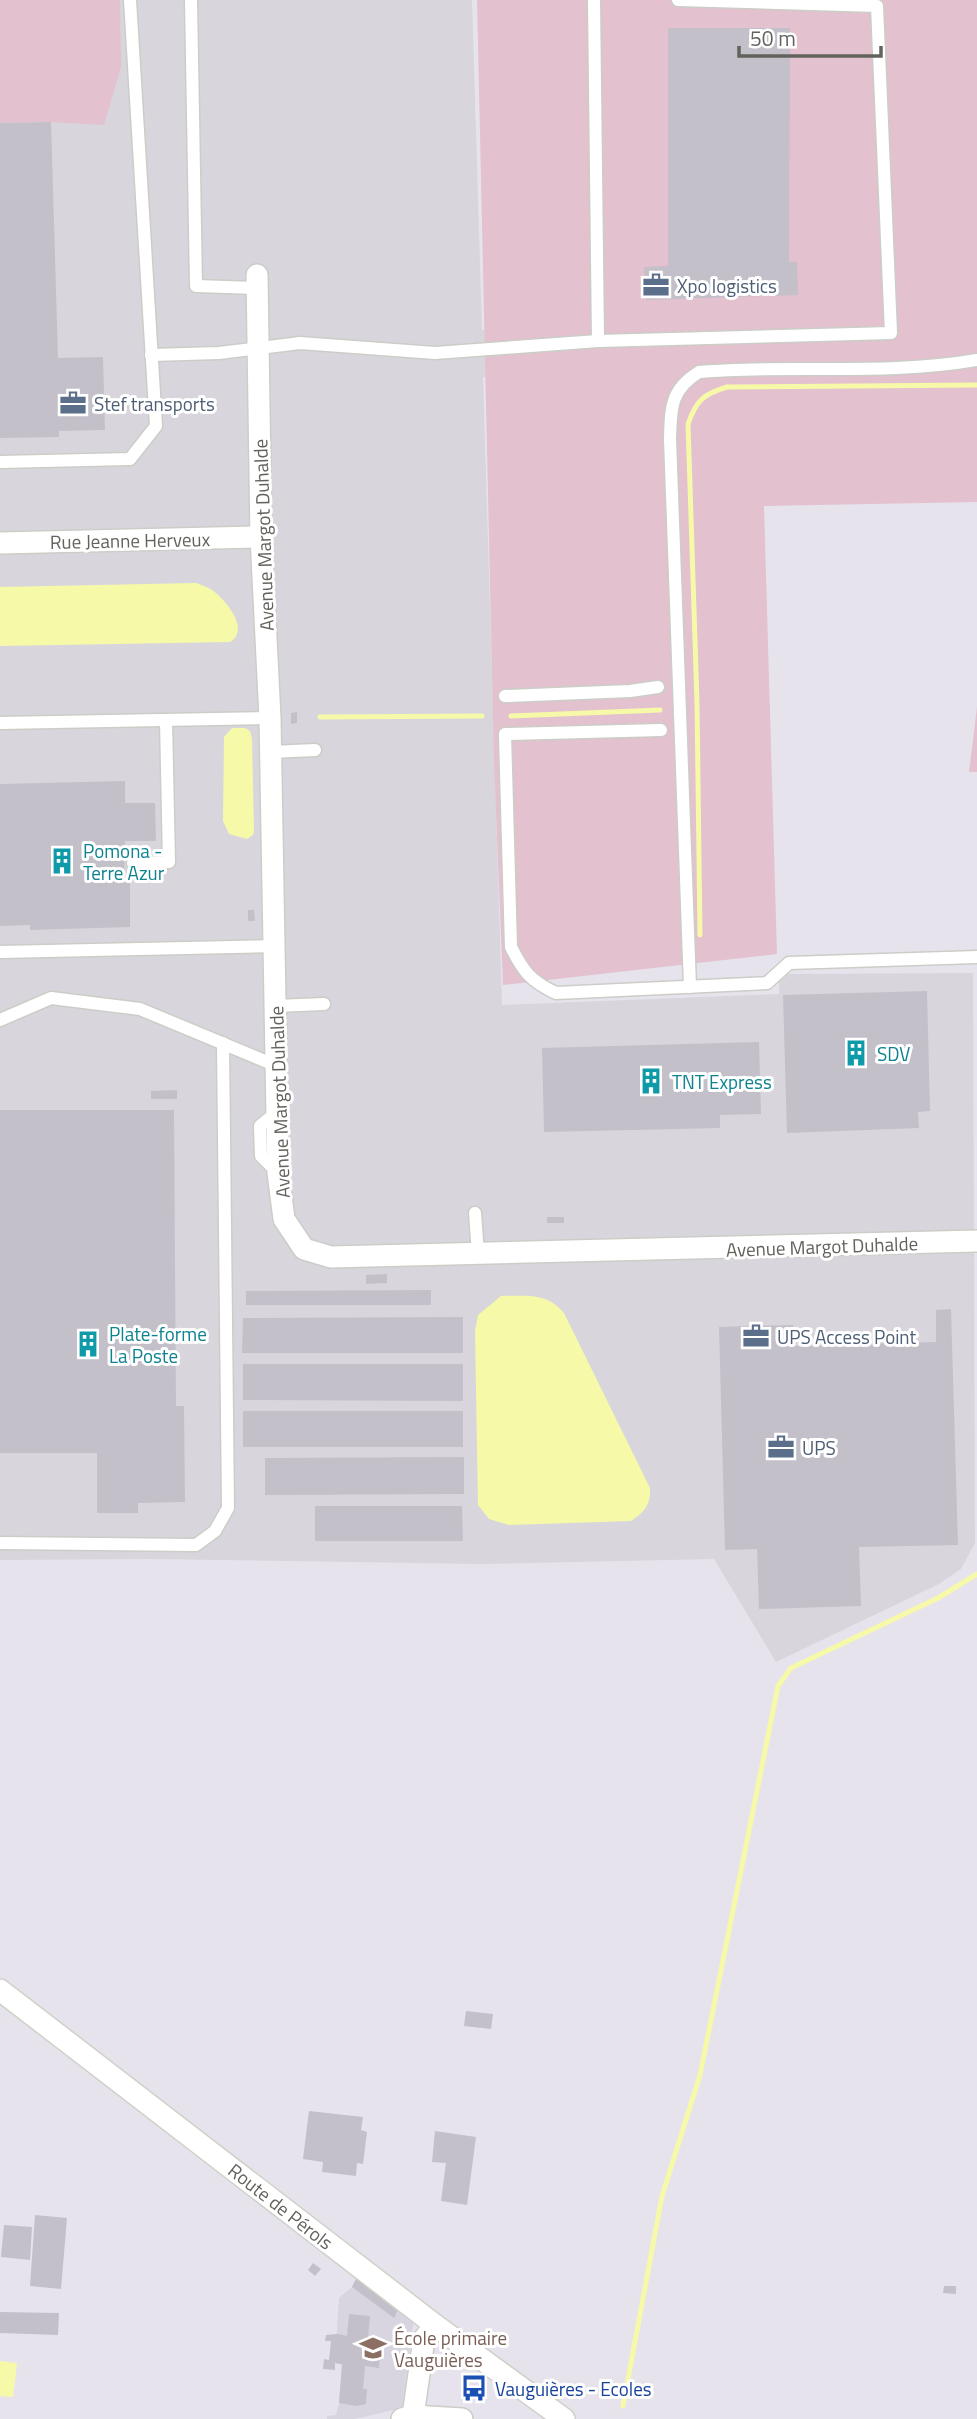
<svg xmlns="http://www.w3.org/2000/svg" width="977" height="2419" font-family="'Titillium Web',sans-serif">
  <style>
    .industrial { fill: #d8d6dc }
    .education { fill: #d8d5e0 }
    .green { fill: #e3c1cf }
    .water { fill: #f6f9a8 }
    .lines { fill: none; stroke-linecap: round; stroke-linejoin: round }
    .stream { stroke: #f6f9a8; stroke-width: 5 }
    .building { fill: #c3c0c9 }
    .lane-casing { stroke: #cccdc7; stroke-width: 15 }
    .street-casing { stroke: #cccdc7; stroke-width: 24 }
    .secondary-casing { stroke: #cfd1c9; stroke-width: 24 }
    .lane { stroke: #fff; stroke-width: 12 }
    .street { stroke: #fff; stroke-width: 21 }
    .secondary { stroke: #fff; stroke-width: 21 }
    .labels { text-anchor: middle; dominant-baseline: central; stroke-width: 6; stroke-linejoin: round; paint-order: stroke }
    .service-label { font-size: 19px; fill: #4e5e75; stroke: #fff; text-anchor: start }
    .street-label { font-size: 19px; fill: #62635c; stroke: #fff }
    .culture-label { font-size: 19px; fill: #0d838f; stroke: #fff; text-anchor: start }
    .education-label { font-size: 19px; fill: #785e54; stroke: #fff; text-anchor: start }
    .transit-label { font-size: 19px; fill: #164399; stroke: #fff; text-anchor: start }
  </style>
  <rect width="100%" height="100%" fill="#e7e3ed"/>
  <polygon class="industrial" points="0,0 472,0 482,330 518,330 920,367 483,377 502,1005 779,994 779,974 973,973 975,1543 961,1569 939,1584 776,1662 714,1559 481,1564 149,1559 0,1560"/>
  <polygon class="education" points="357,2277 414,2318 402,2408 355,2419 327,2419 327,2416 336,2415 339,2403 342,2365 335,2363 339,2298 352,2287"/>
  <g class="green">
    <polygon points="0,0 120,0 121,67 104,125 51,122 0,123"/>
    <polygon points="477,0 977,0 977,502 764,506 777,954 503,985 494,763"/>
    <polygon points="977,707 977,772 969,772"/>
  </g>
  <g class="water">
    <path d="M196,583C201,585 208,587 212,590C226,600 251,630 230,642L0,646V587Z"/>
    <polygon points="232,728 245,728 250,731 252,739 254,831 253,835 247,839 229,834 223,821 224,737"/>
    <path d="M501,1296C526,1296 547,1292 564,1313L650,1488C651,1504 645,1512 631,1521L509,1525L489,1519L478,1505L475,1331L478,1315Z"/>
    <polygon points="0,2361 17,2363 13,2397 0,2396"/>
  </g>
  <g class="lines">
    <g class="stream">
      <polyline points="511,716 660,710"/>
      <polyline points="320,717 482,716"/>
      <path d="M700,935L697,702L688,424C696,401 703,394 727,387L977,385"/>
      <polyline points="623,2406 662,2196 700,2075 778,1686 791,1668 938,1598 977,1574"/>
    </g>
  </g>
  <g class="building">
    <polygon points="668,28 790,28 789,262 797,262 798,295 646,300 644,267 668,266"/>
    <polygon points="51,122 58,358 103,357 105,430 59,431 59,437 0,438 0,123"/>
    <polygon points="297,712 297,723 291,724 291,713"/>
    <polygon points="125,781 125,803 155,803 156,841 125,841 124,882 130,881 130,927 30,930 30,925 0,926 0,784"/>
    <polygon points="248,910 254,910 255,921 248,921"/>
    <polygon points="927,991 930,1111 918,1112 919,1128 787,1133 783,995"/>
    <polygon points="759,1042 761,1114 720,1115 720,1128 544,1132 542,1048"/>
    <polygon points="177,1090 177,1099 151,1099 151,1091"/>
    <polygon points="0,1110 174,1110 176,1406 184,1406 185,1502 138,1503 138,1513 97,1513 97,1453 0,1453"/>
    <rect x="547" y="1217" width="17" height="6"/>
    <polygon points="387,1274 387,1283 366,1284 366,1275"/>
    <polygon points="431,1290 431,1305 246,1305 246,1291"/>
    <polygon points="951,1309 958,1545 859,1547 861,1606 759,1609 757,1549 725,1550 719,1327 793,1325 793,1346 936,1342 936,1310"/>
    <polygon points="463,1317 463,1353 242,1353 243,1318"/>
    <polygon points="243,1364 463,1364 463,1401 243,1400"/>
    <rect x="243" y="1411" width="220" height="36"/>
    <polygon points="464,1457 464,1494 265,1495 265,1458"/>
    <polygon points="315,1506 462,1506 463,1541 315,1541"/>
    <polygon points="466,2011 493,2014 491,2029 464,2026"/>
    <polygon points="309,2111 363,2117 361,2130 367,2132 363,2164 357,2163 356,2176 322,2172 323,2162 303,2159"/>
    <polygon points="435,2131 476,2137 467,2205 441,2201 446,2163 432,2162"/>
    <polygon points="35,2215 67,2218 61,2289 30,2286"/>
    <polygon points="4,2225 32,2227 30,2260 1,2257"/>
    <polygon points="313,2263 321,2269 315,2276 308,2270"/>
    <polygon points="357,2277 399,2308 394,2318 352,2287"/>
    <polygon points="944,2286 956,2286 956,2294 943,2293"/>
    <polygon points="0,2312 59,2313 58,2335 0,2333"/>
    <polygon points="349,2314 370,2316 368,2338 381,2339 379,2368 365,2366 363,2389 367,2389 366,2404 356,2406 339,2403 342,2364 335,2363 335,2370 323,2369 324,2359 329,2360 331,2341 325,2341 326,2335 338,2334 347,2336"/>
  </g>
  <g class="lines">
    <g class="lane-casing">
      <g id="lane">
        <polyline points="191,0 196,286 257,288"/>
        <polyline points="594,0 598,341"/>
        <polyline points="151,355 219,353 300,343 435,353 598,341 891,333 877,6 678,0"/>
        <polyline points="0,462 130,459 156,426 130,0"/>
        <polyline points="505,696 630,691 658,687"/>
        <polyline points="0,723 270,718"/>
        <path d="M661,730L505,734L511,947C523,971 530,981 556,993L767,983L789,963L977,957"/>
        <polyline points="271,752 315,750"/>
        <polyline points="133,863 169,862 166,720"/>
        <polyline points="0,952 274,946"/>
        <path d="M690,987L670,439C671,408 670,390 699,372C792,364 885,376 977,360"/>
        <polyline points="275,1006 324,1004"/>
        <polyline points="0,1020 51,998 140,1009 277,1066"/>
        <polyline points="277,1112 260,1126 261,1156 278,1173"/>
        <polyline points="475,1213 478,1254"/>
        <polyline points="0,1543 196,1545 215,1531 228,1508 223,1043"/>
      </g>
    </g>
    <g class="street-casing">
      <g id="street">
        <polyline points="257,275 261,537 270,718 278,1173 284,1219 304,1249 331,1257 977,1241"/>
        <polyline points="0,543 261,537"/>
        <polyline points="413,2416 424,2339 435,2325"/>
        <polyline points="402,2419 413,2416 462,2419"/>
      </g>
    </g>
    <g class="secondary-casing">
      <polyline id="secondary" points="0,1990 435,2325 564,2419"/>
    </g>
    <use href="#lane" class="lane"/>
    <use href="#street" class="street"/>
    <use href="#secondary" class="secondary"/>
  </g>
  <defs>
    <g id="office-bare" transform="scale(2.1)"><path d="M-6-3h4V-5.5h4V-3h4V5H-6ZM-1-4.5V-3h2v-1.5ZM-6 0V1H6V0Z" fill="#5c6f8a" stroke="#fff" stroke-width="2.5" paint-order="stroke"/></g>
    <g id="building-bare" transform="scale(2.1)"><path d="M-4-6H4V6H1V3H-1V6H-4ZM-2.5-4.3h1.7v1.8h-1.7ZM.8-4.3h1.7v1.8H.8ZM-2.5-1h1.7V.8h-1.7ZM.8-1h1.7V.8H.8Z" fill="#0f9aa8" stroke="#fff" stroke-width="2.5" paint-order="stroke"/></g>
    <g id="school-bare" transform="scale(2.1)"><path d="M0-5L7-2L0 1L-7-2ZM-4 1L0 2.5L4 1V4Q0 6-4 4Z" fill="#8d6e63" stroke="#fff" stroke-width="2.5" paint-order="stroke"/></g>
    <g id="bus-bare" transform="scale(2.1)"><path d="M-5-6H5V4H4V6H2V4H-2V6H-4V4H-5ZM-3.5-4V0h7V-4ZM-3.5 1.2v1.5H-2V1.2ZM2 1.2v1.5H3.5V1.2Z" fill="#1a4fb4" stroke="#fff" stroke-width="2.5" paint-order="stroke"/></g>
  </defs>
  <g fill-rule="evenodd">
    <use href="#office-bare" x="656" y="285"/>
    <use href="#office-bare" x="73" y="403"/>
    <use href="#building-bare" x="62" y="861"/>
    <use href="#building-bare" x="856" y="1053"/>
    <use href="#building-bare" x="651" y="1081"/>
    <use href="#office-bare" x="756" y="1336"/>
    <use href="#building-bare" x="88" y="1344"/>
    <use href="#office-bare" x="781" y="1447"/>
    <use href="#school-bare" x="373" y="2348"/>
    <use href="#bus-bare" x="474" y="2388"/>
  </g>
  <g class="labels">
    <g class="service-label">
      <text x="677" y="285">Xpo logistics</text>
      <text x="94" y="403">Stef transports</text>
      <text x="777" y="1336">UPS Access Point</text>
      <text x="802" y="1447">UPS</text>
    </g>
    <g class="street-label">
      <text transform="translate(263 535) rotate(-92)">Avenue Margot Duhalde</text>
      <text transform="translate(130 540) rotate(-1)">Rue Jeanne Herveux</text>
      <text transform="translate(279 1102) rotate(-92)">Avenue Margot Duhalde</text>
      <text transform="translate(822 1246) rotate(-2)">Avenue Margot Duhalde</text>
      <text transform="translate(281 2206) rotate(38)">Route de Pérols</text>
    </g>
    <g class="culture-label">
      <text x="83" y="850">Pomona -<tspan x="83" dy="22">Terre Azur</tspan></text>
      <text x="877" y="1053">SDV</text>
      <text x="672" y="1081">TNT Express</text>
      <text x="109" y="1333">Plate-forme<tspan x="109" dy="22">La Poste</tspan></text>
    </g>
    <g class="education-label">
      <text x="394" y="2337">École primaire<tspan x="394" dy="22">Vauguières</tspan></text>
    </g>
    <g class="transit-label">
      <text x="495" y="2388">Vauguières - Ecoles</text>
    </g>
  </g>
  <path d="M739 46v10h142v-10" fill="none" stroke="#62635c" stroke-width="3.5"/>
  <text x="750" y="46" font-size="21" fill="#62635c" stroke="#ffffff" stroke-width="5" paint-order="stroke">50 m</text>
</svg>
